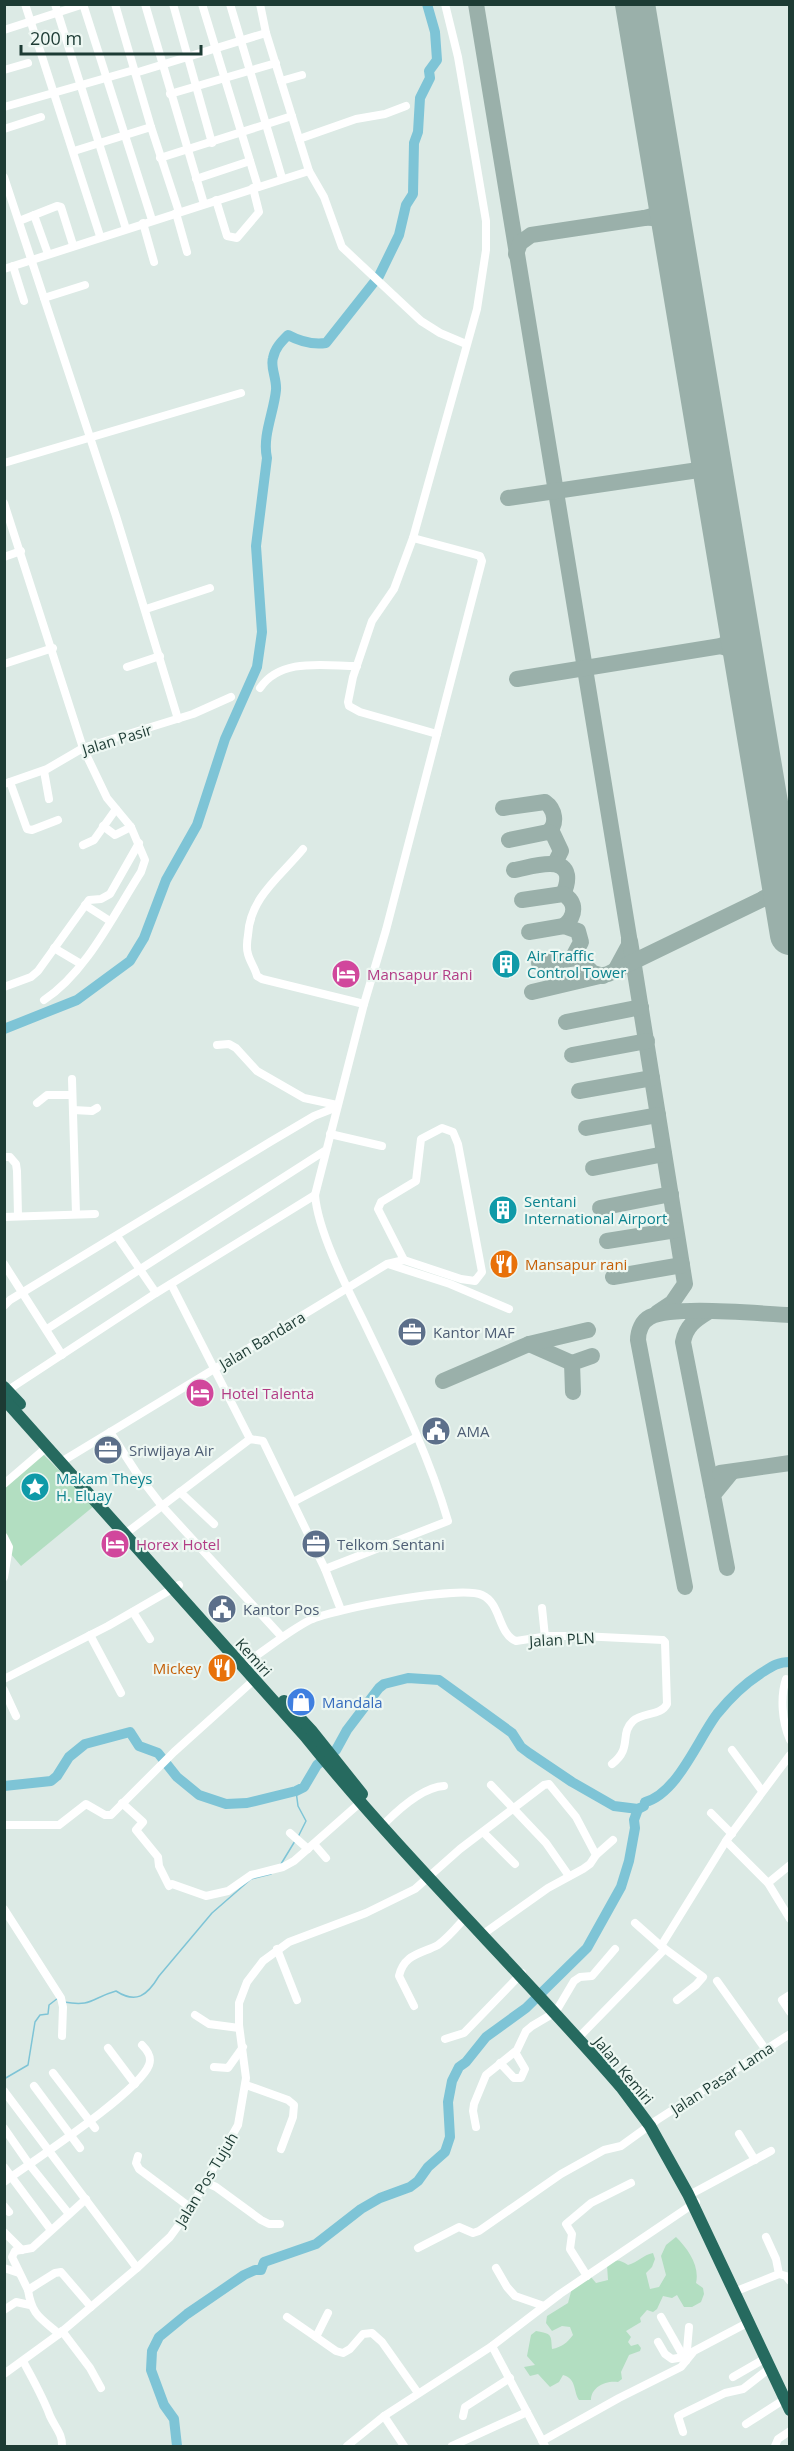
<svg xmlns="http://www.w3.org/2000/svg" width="794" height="2451" font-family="'Open Sans',sans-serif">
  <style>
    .green { fill: #b2dec1 }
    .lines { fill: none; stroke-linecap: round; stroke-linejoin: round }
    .stream { stroke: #7ec4d6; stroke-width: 1.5 }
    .river { stroke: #7ec4d6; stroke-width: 10 }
    .taxiway { stroke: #9ab0aa; stroke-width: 16 }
    .runway { stroke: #9ab0aa; stroke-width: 40 }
    .minor { stroke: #fff; stroke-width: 8 }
    .highway { stroke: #266a5f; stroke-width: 12 }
    .labels { text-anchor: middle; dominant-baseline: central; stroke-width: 4.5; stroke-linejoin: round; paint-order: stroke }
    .street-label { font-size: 15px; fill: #1d3b34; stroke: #edf7f2 }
    .culture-label { font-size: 15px; fill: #0d838f; stroke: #edf7f2; text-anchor: start }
    .hotel-label { font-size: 15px; fill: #b23c85; stroke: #edf7f2; text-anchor: start }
    .food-label { font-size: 15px; fill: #c56008; stroke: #edf7f2; text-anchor: start }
    .service-label { font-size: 15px; fill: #4e5e75; stroke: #edf7f2; text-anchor: start }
    .shop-label { font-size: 15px; fill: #366cbe; stroke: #edf7f2; text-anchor: start }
  </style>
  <rect width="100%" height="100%" fill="#dceae5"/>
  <g class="green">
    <polygon points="42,1453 94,1506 21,1566 5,1547 5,1487"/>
    <path d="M676,2237C688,2249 700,2266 696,2283L703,2288L704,2294L701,2302L692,2307H684L677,2295L672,2298L663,2296L657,2309L653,2312L647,2310L640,2318L641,2322L626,2331L631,2337L628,2342L631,2346L638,2344L641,2348L640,2351L629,2355L621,2372L622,2379L618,2382C606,2380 591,2387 591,2400H579C573,2391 577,2379 563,2375L559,2382L550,2387L538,2374L530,2376L524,2367L535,2365L527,2356L531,2335L536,2331C552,2334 551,2334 552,2349C562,2347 567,2343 573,2335L570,2327L562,2326L552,2331L546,2323L547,2316L568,2303L572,2288L591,2277L596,2283L608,2280L607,2265C615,2259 619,2259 628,2265C638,2262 643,2255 653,2253L655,2259L652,2267L646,2273L650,2289L659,2287L666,2275L661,2256L666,2245Z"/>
  </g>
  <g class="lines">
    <g class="stream">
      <polyline points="296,1791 298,1806 306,1821 298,1837"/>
      <polyline points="281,1864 295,1841"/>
      <path d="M64,2002C93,2007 91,1998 116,1991C136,2004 147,1996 159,1976L212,1913L251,1879L271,1874"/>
      <polyline points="4,2079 28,2065 35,2022 40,2015 48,2014 49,2005 58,1998"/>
    </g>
    <g class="river">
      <path d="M4,1029L77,1000L130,961L144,938L166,880L197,825L225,739L257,667L262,632L256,546L267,458C262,436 274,412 276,390C277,379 270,367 273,358C275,348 281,342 288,335C301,342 312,345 326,343L379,276L399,235L406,205L413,194L414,143L418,132L420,98L430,78L429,71L437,60L435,32L427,4"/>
      <path d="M4,1786L51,1781L57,1776L69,1757L85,1744L130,1732L139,1746L158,1753L177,1777L199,1795L226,1804L247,1803L296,1791L304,1787L317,1765L336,1750L347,1730L379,1688L384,1684L408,1678L439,1680L512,1733L521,1747L529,1753L572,1782L614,1806L638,1809L644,1806L645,1802C677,1794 698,1739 717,1714C730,1698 743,1685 760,1674C771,1667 777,1662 790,1662"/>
      <polyline points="177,2446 174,2419 164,2405 151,2370 152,2351 159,2337 187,2314 244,2275 255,2270 261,2270 264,2262 316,2244 361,2209 380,2198 410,2187 418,2181 428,2167 445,2152 450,2137 448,2102 452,2081 459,2067 466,2062 486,2037 526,2008 587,1948 621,1887 629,1861 635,1828 634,1820 638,1809"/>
    </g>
    <g class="taxiway">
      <polyline points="476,4 629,937 629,945 616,969"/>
      <path d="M665,185C665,205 665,214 644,218C671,216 672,234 677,256"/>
      <polyline points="516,254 520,243 531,235 644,218"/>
      <polyline points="508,498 712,468"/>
      <polyline points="721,646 737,652 745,668"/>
      <polyline points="517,679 721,646 731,641 738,624"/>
      <path d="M503,808L545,802C555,809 558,824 548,832"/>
      <polyline points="509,840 548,832 553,834 561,851 555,863"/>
      <path d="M514,870C528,868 563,855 567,875C568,882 566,888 563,894"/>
      <polyline points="764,898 780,904 787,920"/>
      <path d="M522,900L563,894C577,902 576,916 564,926"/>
      <polyline points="529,932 564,926 578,931 581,942 573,957"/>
      <polyline points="630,941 685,1284 672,1303 657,1313"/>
      <polyline points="539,963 577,958 593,973 603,976"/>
      <polyline points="532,992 608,974 767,897 777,886 778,866"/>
      <polyline points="566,1022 641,1007"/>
      <polyline points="572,1055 647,1041"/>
      <polyline points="579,1091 652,1078"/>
      <polyline points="586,1128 658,1115"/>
      <polyline points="593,1168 664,1154"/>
      <polyline points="600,1208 671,1194"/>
      <polyline points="607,1241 676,1230"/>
      <polyline points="613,1277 682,1265"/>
      <path d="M708,1312C695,1320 686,1326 683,1342L713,1495"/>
      <polyline points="529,1344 572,1363"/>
      <polyline points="443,1381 529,1344 588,1330"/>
      <polyline points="573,1392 572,1363 592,1356"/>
      <polyline points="720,1473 790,1463"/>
      <polyline points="727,1568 713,1495 731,1473"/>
      <path d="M685,1587L638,1340C638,1331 642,1321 650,1317C674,1305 760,1314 790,1315"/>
    </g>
    <polyline class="runway" points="635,4 790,935"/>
    <g class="minor">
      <polyline points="25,4 100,236"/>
      <polyline points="55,4 126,229"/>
      <polyline points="83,4 152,220"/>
      <polyline points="115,4 151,127 179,212"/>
      <polyline points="145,4 204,204"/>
      <polyline points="173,4 212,143"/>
      <polyline points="202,4 258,187"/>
      <polyline points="230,4 282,178"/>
      <polyline points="260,4 266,33 309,171 324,197 342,247 421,321 440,333 466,344"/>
      <polyline points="4,30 84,4"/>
      <polyline points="4,70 28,63"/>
      <polyline points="135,73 266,33"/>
      <polyline points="281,81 302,75"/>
      <polyline points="170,94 276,63"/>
      <polyline points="4,107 134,70"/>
      <polyline points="4,129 41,117"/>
      <polyline points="299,139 356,119 385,114 406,106"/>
      <polyline points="74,151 151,127"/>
      <polyline points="160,158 292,116"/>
      <polyline points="4,177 116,516 178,719"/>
      <polyline points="196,179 250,161"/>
      <polyline points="216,200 227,236 237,238 259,212 253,188"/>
      <polyline points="176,213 187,252"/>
      <polyline points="34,215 48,254"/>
      <polyline points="19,221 57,206 61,207 73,245"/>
      <polyline points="143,223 154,262"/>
      <polyline points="13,266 24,301"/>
      <polyline points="4,269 309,171"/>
      <polyline points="44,298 85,285"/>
      <polyline points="4,463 241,393"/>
      <path d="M4,503L83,748L107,798L131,827L145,860L141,872C114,914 86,973 44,1000"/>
      <polyline points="4,557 21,551"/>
      <polyline points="146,609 210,588"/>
      <polyline points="4,664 53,648"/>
      <polyline points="127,667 160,656"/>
      <path d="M260,688C281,657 325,666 357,666"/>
      <polyline points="437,734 360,712 349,706 348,702 353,677 372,621 394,589 413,538 477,309 486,250 486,221 476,162 458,57 445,4"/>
      <polyline points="44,771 49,799"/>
      <polyline points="10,782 27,829 32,830 58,820"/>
      <polyline points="4,784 47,769 83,748 193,714 231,697"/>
      <polyline points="103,826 115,835 131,827"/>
      <polyline points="83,845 94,840 116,809"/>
      <path d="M303,849C281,876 250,897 248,935C247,941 246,948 248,954C250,962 255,968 257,976L262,979L364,1004"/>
      <polyline points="85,905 110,921"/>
      <polyline points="54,948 81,964"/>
      <polyline points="4,987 31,977 38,971 89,900 101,899 110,894 139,843"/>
      <polyline points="217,1045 229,1044 236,1048 257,1071 304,1098 337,1105"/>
      <polyline points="72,1079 76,1214"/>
      <polyline points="37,1103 47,1095 72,1095"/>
      <polyline points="73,1110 92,1111 97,1108"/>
      <polygon points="442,1128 453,1132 458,1144 482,1272 475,1281 461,1279 404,1260 378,1209 381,1202 416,1181 421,1139"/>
      <polyline points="330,1134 382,1146"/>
      <polyline points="4,1157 10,1157 16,1164 17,1171 18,1216"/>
      <polyline points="4,1217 95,1214"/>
      <polyline points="117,1236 156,1293"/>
      <polyline points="4,1264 62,1355"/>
      <polyline points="388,1264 450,1284 509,1309"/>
      <polyline points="171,1284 250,1439"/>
      <polyline points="4,1306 10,1300 270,1142 314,1116 337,1107"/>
      <polyline points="47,1329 326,1150"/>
      <polyline points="5,1392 156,1293 315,1195"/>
      <polyline points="110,1432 136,1472 162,1506 281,1636"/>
      <polyline points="61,1462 387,1264 404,1260"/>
      <polyline points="4,1484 47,1447"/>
      <polyline points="180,1492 214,1524"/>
      <polyline points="293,1502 417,1437"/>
      <polyline points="125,1534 250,1439 263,1441 325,1569 341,1610"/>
      <polyline points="4,1537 9,1547 4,1577"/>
      <path d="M325,1569L448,1521C428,1452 395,1387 364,1322C347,1288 318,1232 315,1195L364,1004L386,930L482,561L480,556L473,554L413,538"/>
      <polyline points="542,1608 545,1637"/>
      <polyline points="133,1612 150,1639"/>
      <polyline points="90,1635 121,1693"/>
      <path d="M241,1666C265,1651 285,1633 310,1620C333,1609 460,1585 482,1595C501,1603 498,1634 516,1641L549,1636H581L663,1640L665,1642L667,1704C661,1716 643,1712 633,1721C619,1734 633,1748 612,1764"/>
      <polyline points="4,1679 108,1626 179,1585"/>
      <path d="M786,1679C780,1697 782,1722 790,1740"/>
      <polyline points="4,1690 16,1716"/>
      <polyline points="732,1750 762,1791"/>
      <polyline points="491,1785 546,1843 569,1876"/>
      <polyline points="122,1803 143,1822 136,1830 158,1857 159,1866 169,1886 172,1884 206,1896 228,1891 251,1875 283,1867 294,1861 362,1801"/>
      <polyline points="711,1813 732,1834"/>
      <path d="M385,1823C399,1809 424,1787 444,1786"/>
      <polyline points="4,1825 59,1825 86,1804 105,1815 111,1815 174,1752 254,1680"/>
      <polyline points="483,1832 515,1864"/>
      <polyline points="290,1833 308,1849"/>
      <polyline points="726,1841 768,1883 790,1919"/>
      <polyline points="314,1844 326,1858"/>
      <polyline points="596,1855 613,1840"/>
      <polyline points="768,1883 790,1865"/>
      <polyline points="4,1909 61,1998 63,2007 62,2036"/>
      <polyline points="635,1923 661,1946 703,1977 696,1985 677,2000"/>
      <polyline points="661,1946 726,1841 790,1755"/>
      <polyline points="277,1949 297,2000"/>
      <polyline points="717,1981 766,2050"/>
      <polyline points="790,1995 782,2000 790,2012"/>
      <path d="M414,2006L399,1976C404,1954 421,1954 438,1945C448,1938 457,1927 465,1918"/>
      <polyline points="558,2008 574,1981 580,1977 592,1976 615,1949"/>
      <polyline points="195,2015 209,2024 239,2028"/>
      <polyline points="582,2034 665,1949"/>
      <polyline points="445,2039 464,2033 522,1973"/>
      <polyline points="108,2048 135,2084"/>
      <polyline points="500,2063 514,2078 521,2078 525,2069 515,2052"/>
      <polyline points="214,2067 228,2068 243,2047"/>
      <polyline points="53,2073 95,2128"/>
      <polyline points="246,2085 288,2100 294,2105 293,2117 281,2149"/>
      <polyline points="34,2086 80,2148"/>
      <polyline points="4,2091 137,2268"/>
      <polyline points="476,2127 473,2111 474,2104 486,2075 517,2050 526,2031 532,2026 554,2013"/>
      <polyline points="4,2128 29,2164 69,2214"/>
      <polyline points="739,2134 755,2160"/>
      <polyline points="138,2156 136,2163 139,2169 191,2208"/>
      <polyline points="4,2167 51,2230"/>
      <path d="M4,2182C33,2161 139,2092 149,2065C152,2057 148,2051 142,2045"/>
      <polyline points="205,2182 216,2187 261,2220 269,2224 280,2224"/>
      <polyline points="693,2193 771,2151"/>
      <polyline points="86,2199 32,2248 15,2251 12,2257 28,2290 55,2273 61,2272 91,2307"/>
      <polyline points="4,2206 9,2212"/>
      <polyline points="4,2232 22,2250"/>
      <polyline points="766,2237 776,2259 779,2274"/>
      <polyline points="418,2248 459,2227 473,2233 479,2231 561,2174 604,2150 621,2146 657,2120 790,2034"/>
      <polyline points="4,2268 19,2273"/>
      <polyline points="496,2268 507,2287 515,2296 544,2306"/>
      <polyline points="587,2276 570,2249 572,2234 566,2224 591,2203 631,2183"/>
      <path d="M28,2290C32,2316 41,2318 59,2334"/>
      <polyline points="739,2290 779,2274 786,2276 790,2281"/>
      <polyline points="4,2310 16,2302 30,2305"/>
      <polyline points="328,2313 316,2337 336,2351 343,2353 350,2349 363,2334 372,2333 382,2342 418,2393"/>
      <polyline points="287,2317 316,2337"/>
      <polyline points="661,2317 686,2361"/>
      <polyline points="689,2327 687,2350 690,2355"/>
      <polyline points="62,2331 90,2368 101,2388"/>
      <polyline points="658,2342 665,2354 672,2359 684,2357"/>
      <polyline points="492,2346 545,2446"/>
      <path d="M23,2361C33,2380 43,2397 50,2416C55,2427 63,2435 62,2446"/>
      <polyline points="4,2374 59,2334 137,2268 170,2237 189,2211 238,2125 246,2078 239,2025 239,2003 247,1982 263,1961 289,1942 366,1913 415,1889 460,1849 544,1785 549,1784 576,1817 596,1855 590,1864 583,1869 548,1888 486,1932"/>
      <polyline points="733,2377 766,2358"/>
      <polyline points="384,2416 404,2446"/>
      <polyline points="463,2416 465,2407 510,2378"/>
      <polyline points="746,2424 785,2399"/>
      <polyline points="683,2432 678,2416 725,2393 743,2389 770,2368"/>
      <polyline points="542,2441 619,2398 681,2367 694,2351 749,2322"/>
      <polyline points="347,2446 384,2416 492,2346 560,2294 696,2202"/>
      <polyline points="452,2446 527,2412"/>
      <polyline points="775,2446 778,2439 790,2431"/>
    </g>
    <g class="highway">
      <polyline points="4,1387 20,1404"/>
      <path d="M4,1399L305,1736C404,1859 518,1968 621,2087L650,2126L688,2194L790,2410"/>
      <polyline points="284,1701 311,1730 362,1794"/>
    </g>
  </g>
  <defs>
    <g id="building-disc" transform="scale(1.5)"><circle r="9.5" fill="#0f9aa8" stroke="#edf7f2"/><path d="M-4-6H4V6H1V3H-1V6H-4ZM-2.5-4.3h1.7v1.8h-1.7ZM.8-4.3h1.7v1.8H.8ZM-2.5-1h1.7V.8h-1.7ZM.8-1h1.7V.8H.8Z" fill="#fff"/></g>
    <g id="hotel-disc" transform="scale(1.5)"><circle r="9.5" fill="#d1479c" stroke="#edf7f2"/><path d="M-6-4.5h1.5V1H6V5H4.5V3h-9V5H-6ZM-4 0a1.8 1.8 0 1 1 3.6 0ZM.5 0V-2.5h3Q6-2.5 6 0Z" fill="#fff"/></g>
    <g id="restaurant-disc" transform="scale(1.5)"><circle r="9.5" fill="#e8710a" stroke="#edf7f2"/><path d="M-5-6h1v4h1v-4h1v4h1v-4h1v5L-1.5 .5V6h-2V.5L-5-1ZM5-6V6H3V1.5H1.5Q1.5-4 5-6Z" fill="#fff"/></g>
    <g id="office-disc" transform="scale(1.5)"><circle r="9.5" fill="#5c6f8a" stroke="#edf7f2"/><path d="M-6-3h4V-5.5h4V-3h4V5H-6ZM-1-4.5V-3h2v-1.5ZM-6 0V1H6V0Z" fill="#fff"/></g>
    <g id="civic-disc" transform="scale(1.5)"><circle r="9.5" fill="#5c6f8a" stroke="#edf7f2"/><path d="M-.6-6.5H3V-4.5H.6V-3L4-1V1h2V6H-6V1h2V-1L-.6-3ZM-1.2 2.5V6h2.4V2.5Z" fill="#fff"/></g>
    <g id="sight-disc" transform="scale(1.5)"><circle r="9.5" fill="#0f9aa8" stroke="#edf7f2"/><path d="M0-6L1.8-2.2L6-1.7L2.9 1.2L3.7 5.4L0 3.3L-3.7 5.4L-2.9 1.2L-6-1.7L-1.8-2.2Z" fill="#fff"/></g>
    <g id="shop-disc" transform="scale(1.5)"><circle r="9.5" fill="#3f7fe0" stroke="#edf7f2"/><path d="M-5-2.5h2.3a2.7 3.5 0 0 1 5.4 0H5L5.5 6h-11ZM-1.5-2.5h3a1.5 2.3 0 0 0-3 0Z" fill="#fff"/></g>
  </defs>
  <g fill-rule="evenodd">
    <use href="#building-disc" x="506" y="964"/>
    <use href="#hotel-disc" x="346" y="974"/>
    <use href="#building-disc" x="503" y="1210"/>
    <use href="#restaurant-disc" x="504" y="1264"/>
    <use href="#office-disc" x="412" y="1332"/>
    <use href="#hotel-disc" x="200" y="1393"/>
    <use href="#civic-disc" x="436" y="1431"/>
    <use href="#office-disc" x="108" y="1450"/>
    <use href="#sight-disc" x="35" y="1487"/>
    <use href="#hotel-disc" x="115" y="1544"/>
    <use href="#office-disc" x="316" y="1544"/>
    <use href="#civic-disc" x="222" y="1609"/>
    <use href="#restaurant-disc" x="222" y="1668"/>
    <use href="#shop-disc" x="301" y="1702"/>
  </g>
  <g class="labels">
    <g class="street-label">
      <text transform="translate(117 739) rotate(-17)">Jalan Pasir</text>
      <text transform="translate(262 1340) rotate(-31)">Jalan Bandara</text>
      <text transform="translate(562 1639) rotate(-3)">Jalan PLN</text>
      <text transform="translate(254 1657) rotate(48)">Kemiri</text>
      <text transform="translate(624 2070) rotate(50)">Jalan Kemiri</text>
      <text transform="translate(722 2078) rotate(-33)">Jalan Pasar Lama</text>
      <text transform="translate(206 2179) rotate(-59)">Jalan Pos Tujuh</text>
    </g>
    <g class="culture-label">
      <text x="527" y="955">Air Traffic<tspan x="527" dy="17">Control Tower</tspan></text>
      <text x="524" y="1201">Sentani<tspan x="524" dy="17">International Airport</tspan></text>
      <text x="56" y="1478">Makam Theys<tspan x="56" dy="17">H. Eluay</tspan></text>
    </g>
    <g class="hotel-label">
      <text x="367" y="974">Mansapur Rani</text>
      <text x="221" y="1393">Hotel Talenta</text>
      <text x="136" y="1544">Horex Hotel</text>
    </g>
    <g class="food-label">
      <text x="525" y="1264">Mansapur rani</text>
      <text x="201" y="1668" text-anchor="end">Mickey</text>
    </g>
    <g class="service-label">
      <text x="433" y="1332">Kantor MAF</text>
      <text x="457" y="1431">AMA</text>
      <text x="129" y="1450">Sriwijaya Air</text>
      <text x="337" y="1544">Telkom Sentani</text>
      <text x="243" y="1609">Kantor Pos</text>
    </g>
    <g class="shop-label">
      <text x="322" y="1702">Mandala</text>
    </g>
  </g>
  <rect width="794" height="2451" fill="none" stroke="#1d3b34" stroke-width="12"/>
  <path d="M21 45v9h180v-9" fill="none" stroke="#1d3b34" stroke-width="3"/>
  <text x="30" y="45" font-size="18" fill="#1d3b34" stroke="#edf7f2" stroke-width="4.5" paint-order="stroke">200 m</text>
</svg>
